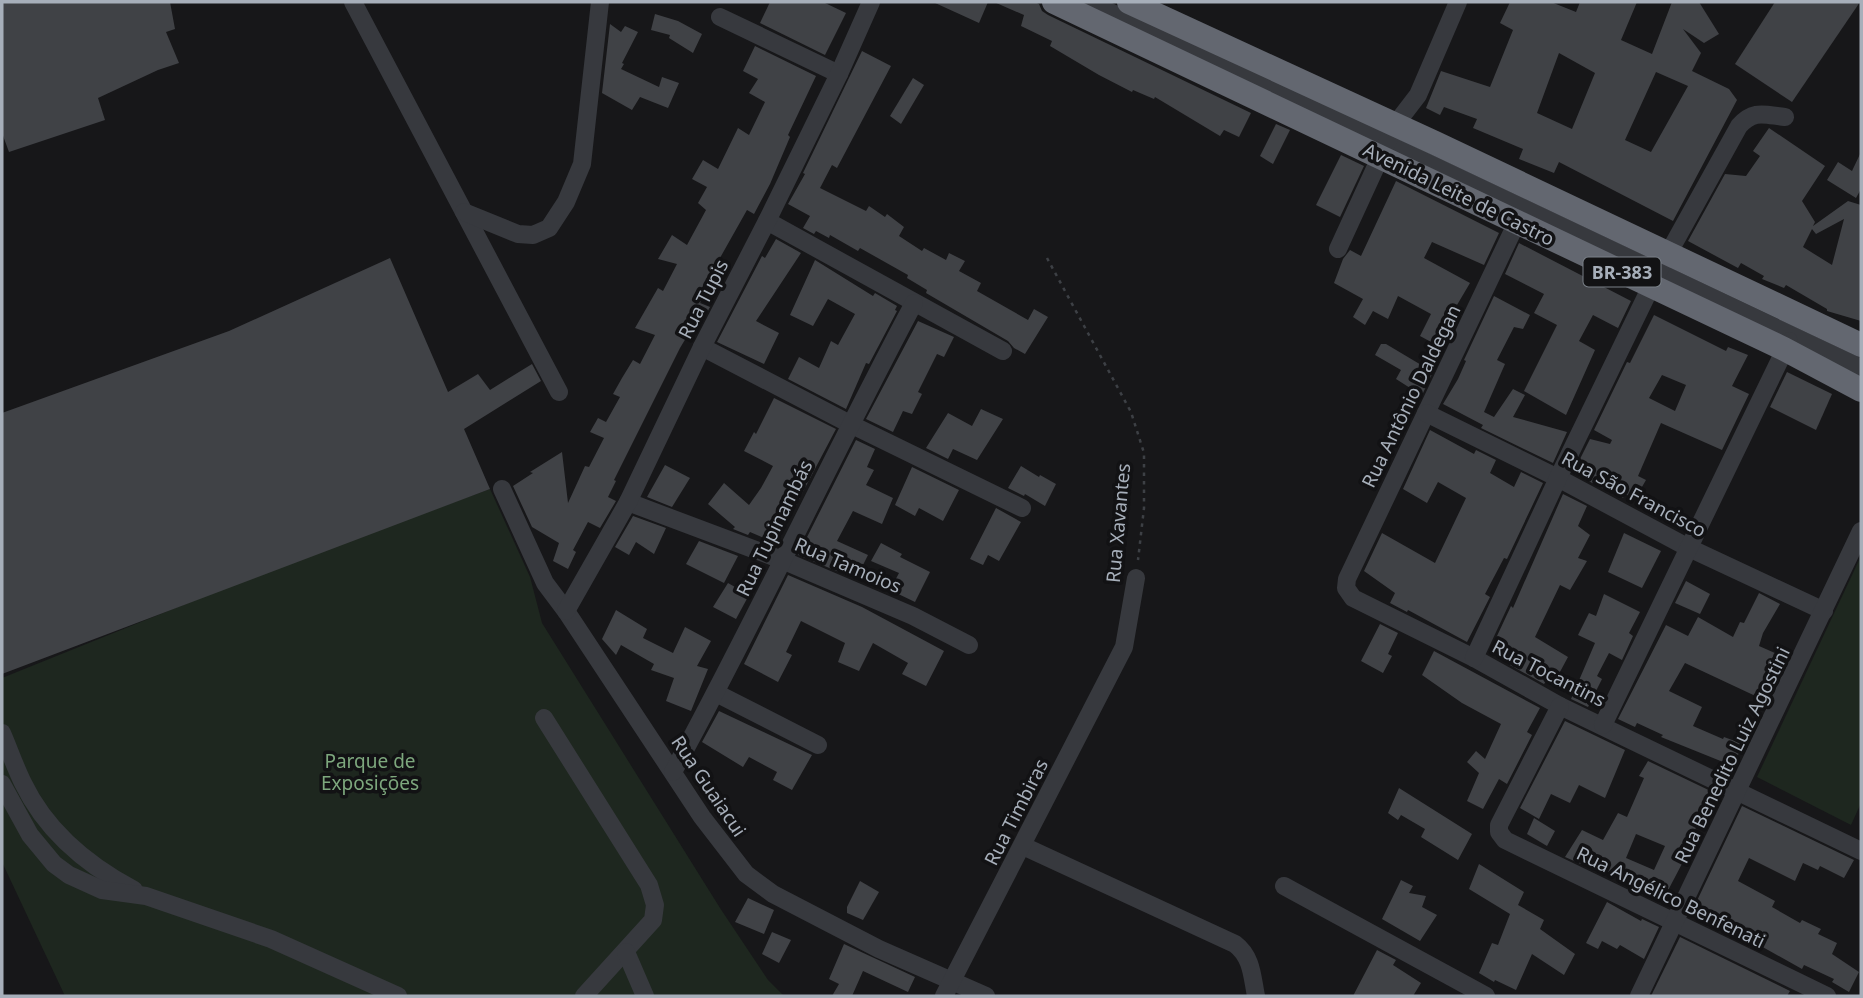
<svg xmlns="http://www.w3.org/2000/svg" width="1863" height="998" font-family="'Noto Sans',sans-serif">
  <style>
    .green { fill: #1e271f }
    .building { fill: #404246; fill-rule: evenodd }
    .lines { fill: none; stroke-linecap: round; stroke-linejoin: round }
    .path { stroke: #3d4045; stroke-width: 2.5; stroke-dasharray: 3.5 5; stroke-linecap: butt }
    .minor { stroke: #37393e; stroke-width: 18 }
    .highway { stroke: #636770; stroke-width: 24 }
    .labels { text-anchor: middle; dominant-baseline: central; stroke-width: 7; stroke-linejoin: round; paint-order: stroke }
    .shield { fill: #121214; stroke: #7a8088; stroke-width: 2 }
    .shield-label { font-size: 18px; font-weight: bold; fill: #a7afba }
    .street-label { font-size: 19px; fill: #a7afba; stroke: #121214 }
    .park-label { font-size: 19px; fill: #7da77d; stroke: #121214 }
  </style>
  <rect width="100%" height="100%" fill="#171719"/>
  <g class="green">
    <polygon points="490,489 530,577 542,623 720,908 768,980 784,996 65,996 2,862 2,678 282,565"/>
    <polygon points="1861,556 1861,803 1851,825 1757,777"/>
  </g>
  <g class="building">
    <polygon points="2,2 170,2 175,29 166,32 179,63 158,70 98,98 105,120 9,152 2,133"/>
    <polygon points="770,2 823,2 846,13 825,55 760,23"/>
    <polygon points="933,2 988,2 979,23"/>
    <polygon points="994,2 1035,2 1039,4 1042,11 1048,15 1251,113 1239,137 1224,130 1220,136 1155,97 1154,99 1133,90 1132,92 1099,75 1050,46 1052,41 1021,26 1024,15"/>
    <path d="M1510,2H1551L1576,12L1580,2H1637L1621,40L1652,54L1672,2H1699L1719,34L1704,43L1683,29L1701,53L1692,71L1729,89L1737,100L1673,221L1559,162L1554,173L1519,159L1523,149L1473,128L1477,119L1444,107L1440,115L1426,108L1441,71L1490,87L1513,30L1500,23ZM1559,53L1595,73L1572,129L1537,113ZM1656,72L1688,86L1651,152L1625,140Z"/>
    <polygon points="1775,2 1860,2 1792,102 1735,64"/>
    <polygon points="655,14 678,21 702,34 693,53 669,38 670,35 651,30"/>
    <polygon points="610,24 621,32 625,26 638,32 622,63 624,64 621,69 659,87 662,77 679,83 668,108 640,97 632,110 602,93"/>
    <polygon points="755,46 816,76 788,135 790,137 770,184 754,214 747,210 716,265 721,268 700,303 710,307 695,335 689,333 680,348 614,480 616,481 608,497 616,501 600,528 588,522 573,550 576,552 568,569 553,561 559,543 532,527 513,486 533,473 530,472 562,452 568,503 585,466 589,467 604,438 590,432 598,418 606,422 620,397 613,394 622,378 633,360 640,364 655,335 635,328 658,288 663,291 677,264 658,259 672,235 687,245 706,210 698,203 707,187 692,179 703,160 718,169 738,128 749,135 765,102 749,93 758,79 743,71"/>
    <polygon points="862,51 891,66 837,168 832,165 820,188 866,211 869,206 885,217 887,214 904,227 899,236 922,251 924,248 946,260 949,253 965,261 959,271 981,283 977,291 1028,320 1034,309 1048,317 1025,354 1014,348 1008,341 926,293 927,290 907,278 908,275 860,248 858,251 830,235 829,238 816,231 814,234 803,228 810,216 788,204 805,174 803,173"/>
    <polygon points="913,78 924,85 901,124 890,116"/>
    <polygon points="1276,124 1290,130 1273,164 1260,156"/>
    <path d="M1769,128L1825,166L1802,201L1815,222L1813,226L1848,201L1861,205V321L1827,311V309L1786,285L1784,288L1762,279L1764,276L1741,263L1738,268L1688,241L1725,174L1746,176L1760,156L1753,151ZM1844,219L1832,265L1803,247L1812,229L1816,234Z"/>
    <polygon points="1861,152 1861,189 1856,198 1827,180 1838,162 1852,171"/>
    <polygon points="1341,155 1364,166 1340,217 1316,205"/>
    <polygon points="1396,181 1499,233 1484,265 1432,242 1424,258 1470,283 1457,305 1463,309 1444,349 1420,336 1431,314 1398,296 1388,319 1373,311 1365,325 1353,317 1363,299 1334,283 1343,259 1350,250 1361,256"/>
    <polygon points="776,239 801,253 756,321 779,333 764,364 717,342 762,256 765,258"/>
    <polygon points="1519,243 1631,301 1618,328 1593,315 1579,341 1595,350 1566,415 1524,391 1557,325 1534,313 1544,294 1505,274"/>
    <polygon points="390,258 448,392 478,374 490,390 532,364 541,381 464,429 490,489 2,674 2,413 229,331"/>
    <polygon points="815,260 873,296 875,293 897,306 895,310 897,311 869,364 866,363 846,409 788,379 799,357 819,368 831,341 838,345 855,314 828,299 813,326 790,315"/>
    <polygon points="1494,296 1530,315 1523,329 1514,327 1497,360 1505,364 1484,412 1494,417 1513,389 1525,395 1513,417 1567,432 1553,463 1481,428 1483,425 1443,404 1458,379 1466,361 1464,360"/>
    <path d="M1654,315L1726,351L1728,347L1748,355L1732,386L1749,394L1722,450L1661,423L1638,476L1646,480L1635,499L1625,494L1623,498L1608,488L1606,490L1573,473L1590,439L1610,444L1612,440L1594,430L1627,362L1630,363ZM1662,375L1686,385L1675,411L1649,398Z"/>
    <polygon points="918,321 954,337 944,357 937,354 918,392 922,394 912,414 903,411 893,432 866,419"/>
    <polygon points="1381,344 1386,344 1433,372 1423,393 1418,393 1396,379 1401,370 1375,355"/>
    <polygon points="1787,372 1832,394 1816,430 1770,407"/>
    <polygon points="774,398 836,429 776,543 750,532 748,535 733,529 735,527 708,504 724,483 749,505 761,488 773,466 744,451 754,432 756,434"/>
    <polygon points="981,409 1003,419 977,460 953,449 948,459 926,448 948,413 972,426"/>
    <polygon points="1430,430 1474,454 1476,450 1496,460 1490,473 1514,487 1521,472 1543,483 1507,559 1504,558 1485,594 1490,597 1467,642 1408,610 1407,612 1390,603 1395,593 1364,571 1382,533 1435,563 1466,498 1438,482 1427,503 1403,489"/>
    <polygon points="856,440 875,449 867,467 874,470 866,485 893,498 882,524 853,511 837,541 868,555 856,579 798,555"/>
    <polygon points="665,465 690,478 672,507 647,497"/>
    <polygon points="1021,466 1039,477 1040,475 1056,484 1045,506 1025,494 1024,496 1008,488"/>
    <polygon points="912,467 959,490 943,521 919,508 915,516 895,505"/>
    <polygon points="1563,494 1587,506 1578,526 1590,535 1578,558 1587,561 1570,590 1560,585 1535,637 1568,657 1554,683 1547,680 1544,684 1510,665 1511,662 1490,651 1511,606 1513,608"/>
    <polygon points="996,508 1021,522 999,561 988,555 983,565 970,559"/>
    <polygon points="633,516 666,528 654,554 636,542 629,555 615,547"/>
    <polygon points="1624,533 1661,551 1642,588 1608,572"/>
    <polygon points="699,541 738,556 724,583 686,564"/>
    <polygon points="881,543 902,554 900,557 930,572 915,602 890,590 899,573 871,561"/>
    <polygon points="788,575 862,607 944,651 926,686 902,674 908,663 873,643 859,671 838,662 845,643 801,621 786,652 792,655 778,682 744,664"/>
    <polygon points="1686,581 1710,594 1700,614 1675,603"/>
    <polygon points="728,583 749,595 736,619 713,607"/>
    <polygon points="1759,593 1780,604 1763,633 1759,646 1782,656 1764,700 1685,663 1669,691 1702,707 1693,726 1723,739 1724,737 1743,744 1733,766 1661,737 1663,735 1637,723 1635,727 1618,719 1666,625 1688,636 1698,617 1733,637 1740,622 1744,623"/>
    <polygon points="1604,594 1640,612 1629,633 1633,636 1622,660 1609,653 1597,676 1602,679 1588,707 1571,699 1595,643 1578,635 1589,613 1596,616"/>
    <polygon points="616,610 647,629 643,638 673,653 685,627 711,641 697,666 708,669 691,711 666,701 674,678 651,670 654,664 621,645 616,655 602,639"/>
    <polygon points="1380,624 1398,633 1388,654 1392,656 1383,673 1361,661"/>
    <polygon points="1434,651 1540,708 1527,732 1532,735 1507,784 1499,779 1483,809 1467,801 1479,773 1467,762 1476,751 1485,759 1501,724 1462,703 1422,675"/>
    <polygon points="719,711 812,755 792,790 773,780 777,772 749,757 743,767 702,742"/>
    <polygon points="1565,721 1625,750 1605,798 1579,785 1570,803 1551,794 1539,819 1520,808"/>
    <path d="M1648,761L1719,795L1710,813L1705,810L1681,857L1685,858L1664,898L1583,861L1581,864L1565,857L1582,830L1603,840L1618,813L1627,817L1644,778L1639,776ZM1636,834L1665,846L1654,870L1626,858Z"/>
    <polygon points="1399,788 1472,834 1458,860 1421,837 1425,829 1401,815 1398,820 1388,813"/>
    <polygon points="1742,806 1854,860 1844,878 1820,866 1818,870 1803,863 1795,881 1749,858 1738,881 1775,901 1772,907 1800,923 1802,920 1821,929 1818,934 1837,943 1832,954 1859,972 1849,992 1832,982 1834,979 1804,965 1802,969 1736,932 1718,919 1694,907"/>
    <polygon points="1534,818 1555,831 1547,846 1527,834"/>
    <polygon points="1479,864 1524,892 1518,905 1544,920 1540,929 1575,954 1564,975 1532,954 1516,990 1495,980 1494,982 1479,973 1492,943 1498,945 1510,914 1469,889"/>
    <polygon points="1401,880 1413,886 1409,893 1426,896 1422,907 1437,915 1420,941 1382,919"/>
    <polygon points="860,881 879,892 863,920 847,913 847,907"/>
    <polygon points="748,898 774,910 764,934 735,922"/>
    <polygon points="1607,902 1641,921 1642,919 1659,927 1644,959 1620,945 1617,949 1602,941 1598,949 1586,943"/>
    <polygon points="772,932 791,940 779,963 762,954"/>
    <polygon points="1680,937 1790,991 1787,996 1651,996"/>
    <polygon points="844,944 915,977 908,992 863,971 852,996 832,996 839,984 829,979"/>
    <polygon points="1377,950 1396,960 1393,965 1421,983 1413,996 1353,996"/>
  </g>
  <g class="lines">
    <polyline class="path" points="1047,258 1131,412 1144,453 1144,508 1138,560"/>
    <g class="minor">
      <polyline points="353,2 559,392"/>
      <polyline points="1089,2 1861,368"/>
      <polyline points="720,17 839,74"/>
      <polyline points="464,212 518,234 533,235 549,228 566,202 582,164 600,2"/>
      <polyline points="767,221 1003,351"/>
      <polyline points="1517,222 1347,579 1346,588 1353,598 1474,658 1560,706 1861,851"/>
      <polyline points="1338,249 1395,125 1418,95 1458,2"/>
      <polyline points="702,347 850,424 1022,508"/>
      <polyline points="1426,413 1558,478 1687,547 1824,611"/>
      <polyline points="502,489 545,583 566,611 702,817 746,874 773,894 879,949 986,996"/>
      <polyline points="628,502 782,560 913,616 969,645"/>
      <polyline points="566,611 628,502 702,347 767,221 839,74 871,2"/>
      <path d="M1474,658L1558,478L1658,272L1739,126C1754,109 1765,115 1785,117"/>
      <polyline points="716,693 818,745"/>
      <polyline points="1560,706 1499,825 1499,832 1505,840 1827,996"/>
      <polyline points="544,718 649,885 655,905 653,920 584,996"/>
      <polyline points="1603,725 1789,341"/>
      <path d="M2,733C9,749 15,767 23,783C46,831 87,865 134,890"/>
      <path d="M673,772C757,618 831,458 914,303"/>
      <polyline points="2,784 30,835 54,864 69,875 102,890 146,896 271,939 398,996"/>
      <path d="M1023,846L1235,944C1252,957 1252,976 1256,996"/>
      <polyline points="1284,886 1486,996"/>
      <polyline points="626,952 645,996"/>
      <polyline points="944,996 1124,647 1136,578"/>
      <polyline points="1639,996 1861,531"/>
    </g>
    <g class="highway">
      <polyline points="1054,2 1784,349 1861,390"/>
      <polyline points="1129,2 1435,143 1861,345"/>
    </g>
  </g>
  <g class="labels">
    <rect class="shield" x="1583.5" y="257.5" width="77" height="29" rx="5"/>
    <g class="shield-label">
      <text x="1622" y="272">BR-383</text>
    </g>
    <g class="street-label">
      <text transform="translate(1459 194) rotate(26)">Avenida Leite de Castro</text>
      <text transform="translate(703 299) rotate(-63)">Rua Tupis</text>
      <text transform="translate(1411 396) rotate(-64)">Rua Antônio Daldegan</text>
      <text transform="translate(1634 494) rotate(28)">Rua São Francisco</text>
      <text transform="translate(1118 523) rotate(-85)">Rua Xavantes</text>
      <text transform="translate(774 528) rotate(-64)">Rua Tupinambás</text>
      <text transform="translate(848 565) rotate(23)">Rua Tamoios</text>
      <text transform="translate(1549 673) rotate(27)">Rua Tocantins</text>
      <text transform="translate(1732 755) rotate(-64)">Rua Benedito Luiz Agostini</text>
      <text transform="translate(709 786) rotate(56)">Rua Guaiacui</text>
      <text transform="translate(1016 812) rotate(-63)">Rua Timbiras</text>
      <text transform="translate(1671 897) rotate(26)">Rua Angélico Benfenati</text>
    </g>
    <g class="park-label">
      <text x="370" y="761">Parque de<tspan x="370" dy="22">Exposições</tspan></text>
    </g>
  </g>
  <rect width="1863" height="998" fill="none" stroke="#a7afba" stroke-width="7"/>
</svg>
